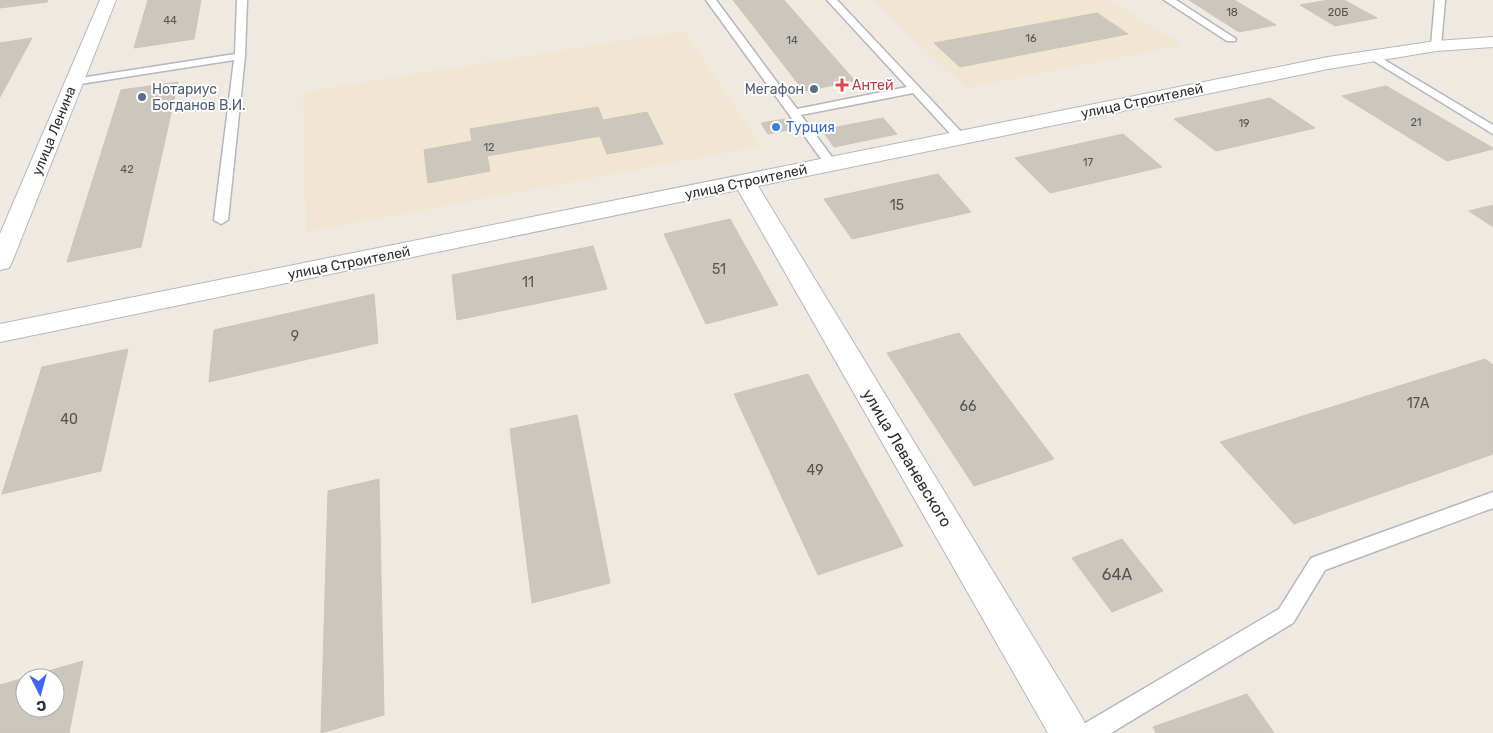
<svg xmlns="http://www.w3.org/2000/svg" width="1493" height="733" font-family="Rubik,sans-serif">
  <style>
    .education { fill: #f0e6d1 }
    .building { fill: #cbc7bf; stroke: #cbc5ba; fill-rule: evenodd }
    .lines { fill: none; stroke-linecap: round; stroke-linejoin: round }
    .service-casing { stroke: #b4b7c1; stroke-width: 3 }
    .minor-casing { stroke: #b4b7c1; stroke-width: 2 }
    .tertiary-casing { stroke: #b4b7c1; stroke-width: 2 }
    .service { fill: #fff; fill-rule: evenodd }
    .minor { fill: #fff; fill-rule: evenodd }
    .tertiary { fill: #fff; fill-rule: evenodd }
    .health-dot { fill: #e0444e; stroke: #fff; stroke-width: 2 }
    .service-dot { fill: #5c6f8a; stroke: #fff; stroke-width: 2 }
    .shop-dot { fill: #3f7fe0; stroke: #fff; stroke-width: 2 }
    .labels { text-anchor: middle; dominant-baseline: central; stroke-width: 4; stroke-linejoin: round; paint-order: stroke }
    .far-number-label { font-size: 11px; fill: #555452 }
    .far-health-label { font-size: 14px; fill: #be3a42; stroke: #fff; text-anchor: start }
    .far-service-label { font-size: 14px; fill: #4e5e75; stroke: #fff; text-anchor: start }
    .far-street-label { font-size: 14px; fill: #2e2e2e; stroke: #fff }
    .far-shop-label { font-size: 14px; fill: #366cbe; stroke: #fff; text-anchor: start }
    .number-label { font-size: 14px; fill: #555452 }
    .street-label { font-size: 16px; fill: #2e2e2e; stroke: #fff }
    .near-number-label { font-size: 16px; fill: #555452 }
  </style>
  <rect width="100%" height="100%" fill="#efe9e1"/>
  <g class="education">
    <polygon points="872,0 1109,0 1182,45 966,88"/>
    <polygon points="684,31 761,146 306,232 303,92"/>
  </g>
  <g class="building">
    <polygon points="0,0 48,0 47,2 0,8"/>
    <polygon points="148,0 201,0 194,39 134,48"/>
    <polygon points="733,0 784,0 855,81 804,91"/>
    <polygon points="1189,0 1234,0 1276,25 1239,32"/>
    <polygon points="1329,0 1344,0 1377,18 1335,26 1300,5"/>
    <polygon points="1097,13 1128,34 960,67 934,43"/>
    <polygon points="32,38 0,97 0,43"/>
    <polygon points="178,82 141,247 67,262 121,90"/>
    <polygon points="1386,86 1493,148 1493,149 1447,161 1342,96"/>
    <polygon points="1270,98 1315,128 1216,151 1174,119"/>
    <polygon points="598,107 603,120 647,112 663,144 607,154 600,136 487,156 490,171 428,183 424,150 472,141 470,129"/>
    <polygon points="883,118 897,134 834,147 822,130"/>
    <polygon points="785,119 792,129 768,134 761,123"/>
    <polygon points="1123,134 1162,167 1050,193 1015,158"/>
    <polygon points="938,174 971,212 852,239 824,199"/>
    <polygon points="1493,205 1493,227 1469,211"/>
    <polygon points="730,219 778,305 706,324 664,234"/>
    <polygon points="593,246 607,289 457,320 452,275"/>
    <polygon points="374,294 378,343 209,382 214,330"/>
    <polygon points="959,333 1054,459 974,486 887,353"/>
    <polygon points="128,349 101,471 2,494 42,367"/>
    <polygon points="1485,359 1493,365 1493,454 1294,524 1220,442"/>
    <polygon points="808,374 903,546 818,575 734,394"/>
    <polygon points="577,415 610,583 532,603 510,429"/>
    <polygon points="379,479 384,715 321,733 328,491"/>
    <polygon points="1122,539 1163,591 1112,612 1072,558"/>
    <path d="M83,661L69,733H0V685ZM25,678H55V708H25Z"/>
    <polygon points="1247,694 1274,733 1156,733 1153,727"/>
  </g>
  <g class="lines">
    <g class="service-casing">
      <g id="service">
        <polygon points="237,0 247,0 245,56 228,220 221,224 214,220 234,60 74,85 68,82 74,79 235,54"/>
        <polygon points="706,0 716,0 797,109 907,87 827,0 837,0 967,138 961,142 957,141 913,93 801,115 837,164 835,167 827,167"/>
        <polygon points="1164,0 1176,0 1236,39 1235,41 1227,41"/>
        <polygon points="1435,0 1445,0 1441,46 1436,49 1431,46"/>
        <polygon points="1373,53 1493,125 1493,134 1369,58 1368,56 1369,54"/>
        <polygon points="1493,492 1493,508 1325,570 1293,623 1111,733 1079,733 1082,725 1279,609 1311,558"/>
      </g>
    </g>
    <g class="minor-casing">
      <polygon id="minor" points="1493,37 1493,47 1436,51 1328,69 758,186 1083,719 1088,733 1048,733 738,190 0,342 0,324 1328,57 1436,41"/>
    </g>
    <g class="tertiary-casing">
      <polygon id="tertiary" points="100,0 116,0 12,262 9,268 0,270 0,234"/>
    </g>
    <use href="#service" class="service"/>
    <use href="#minor" class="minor"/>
    <use href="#tertiary" class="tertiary"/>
  </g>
  <path class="health-dot" d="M839.5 77.5h5v5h5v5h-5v5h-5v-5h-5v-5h5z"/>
  <g class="service-dot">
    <circle cx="814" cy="89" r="5"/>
    <circle cx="142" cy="97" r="5"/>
  </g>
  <circle class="shop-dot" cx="776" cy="127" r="5"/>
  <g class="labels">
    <g class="far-number-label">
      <text x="1232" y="12">18</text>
      <text x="1338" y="12">20Б</text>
      <text x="170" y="20">44</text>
      <text x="1031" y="38">16</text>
      <text x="792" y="40">14</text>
      <text x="1416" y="122">21</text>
      <text x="1244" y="123">19</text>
      <text x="489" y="147">12</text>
      <text x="1088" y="162">17</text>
      <text x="127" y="169">42</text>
    </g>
    <g class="far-health-label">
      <text x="852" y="85">Антей</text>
    </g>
    <g class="far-service-label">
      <text x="152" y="89">Нотариус<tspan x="152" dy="16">Богданов В.И.</tspan></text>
      <text x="804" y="89" text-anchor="end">Мегафон</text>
    </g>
    <g class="far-street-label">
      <text transform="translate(1142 101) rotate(-12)">улица Строителей</text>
      <text transform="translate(54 131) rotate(-68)">улица Ленина</text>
      <text transform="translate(746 182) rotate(-12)">улица Строителей</text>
      <text transform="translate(349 263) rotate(-11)">улица Строителей</text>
    </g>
    <g class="far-shop-label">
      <text x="786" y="127">Турция</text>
    </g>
    <g class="number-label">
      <text x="897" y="205">15</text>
      <text x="719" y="269">51</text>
      <text x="528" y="282">11</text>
      <text x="295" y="336">9</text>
      <text x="1418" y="403">17А</text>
      <text x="968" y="406">66</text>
      <text x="69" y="419">40</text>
      <text x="815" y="470">49</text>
    </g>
    <g class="street-label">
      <text transform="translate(907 458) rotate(59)">улица Леваневского</text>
    </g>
    <g class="near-number-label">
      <text x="1117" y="574">64А</text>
    </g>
  </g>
  <g transform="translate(40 693) rotate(174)"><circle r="24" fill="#ffffff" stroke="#ababab"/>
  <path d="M0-4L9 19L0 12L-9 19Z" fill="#4264fb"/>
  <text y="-8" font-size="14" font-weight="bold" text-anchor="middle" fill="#2e2e2e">С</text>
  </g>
</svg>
